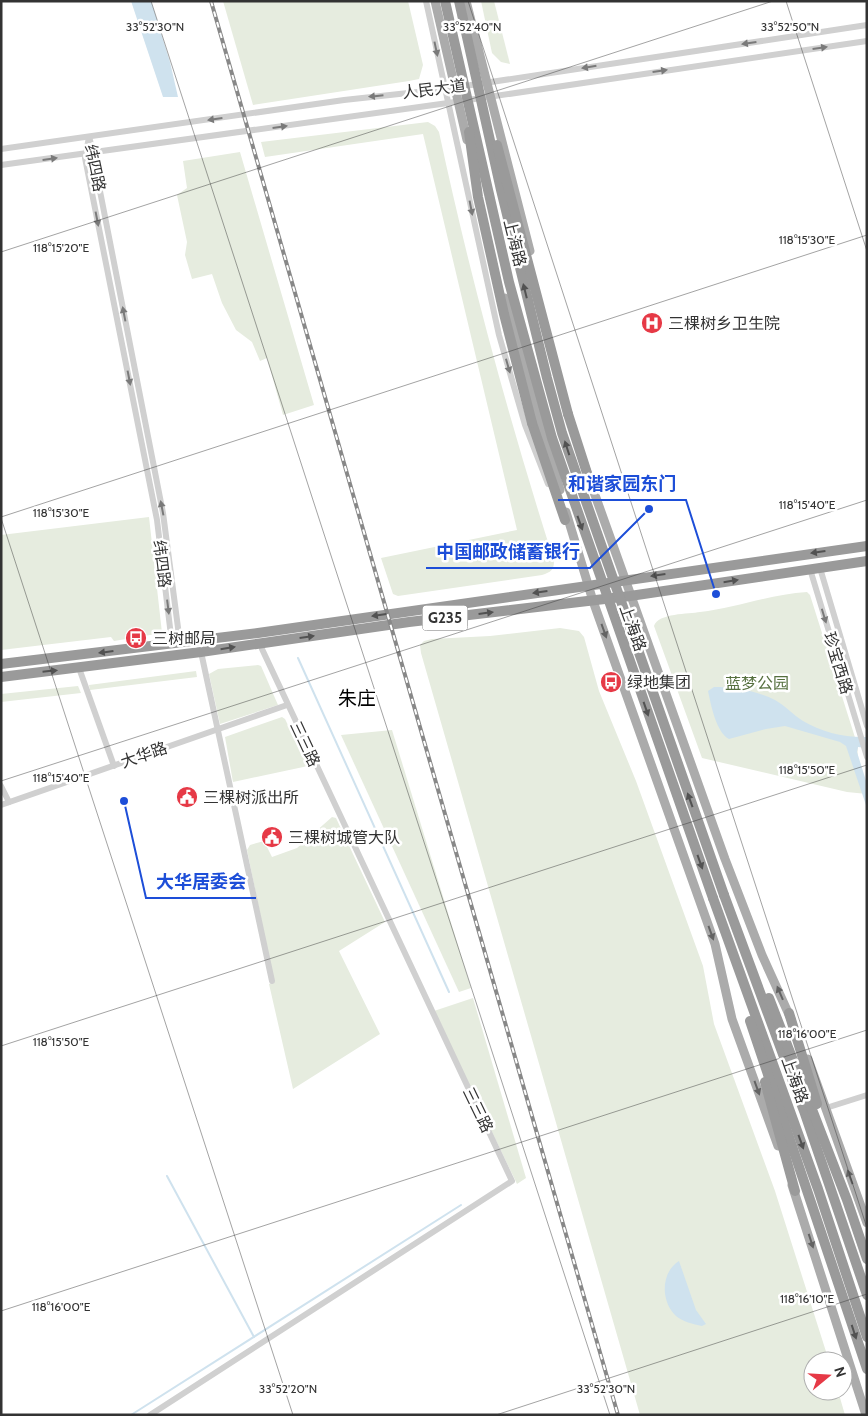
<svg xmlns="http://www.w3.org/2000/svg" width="868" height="1416" font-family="Cabin,'Noto Sans SC',sans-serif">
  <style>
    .green { fill: #e6ecdf }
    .water { fill: #cfe2ee }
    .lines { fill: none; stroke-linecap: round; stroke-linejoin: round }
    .stream { stroke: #cfe2ee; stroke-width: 2 }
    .minor { stroke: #d0d0d0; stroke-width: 6 }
    .major { stroke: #ababab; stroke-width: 9 }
    .highway { stroke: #9a9a9a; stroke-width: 10 }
    .rail-casing { stroke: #888; stroke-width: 4 }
    .rail { stroke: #fff; stroke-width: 2; stroke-dasharray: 5.5; stroke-linecap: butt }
    .highway-bridge { stroke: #9a9a9a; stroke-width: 10 }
    .oneway { fill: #7a7a7a }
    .oneway2 { fill: #525252 }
    .oneway3 { fill: #636363 }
    .ticks { fill: none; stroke: #333; stroke-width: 1; stroke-opacity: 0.45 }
    .labels { text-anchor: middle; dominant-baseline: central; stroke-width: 5; stroke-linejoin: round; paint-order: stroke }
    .shield { fill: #fff; stroke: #707070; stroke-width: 1 }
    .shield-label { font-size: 15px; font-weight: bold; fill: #333 }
    .street-label { font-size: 16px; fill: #333; stroke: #fff }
    .poi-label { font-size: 16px; fill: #333; stroke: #fff; text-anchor: start }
    .park-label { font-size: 16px; fill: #56703f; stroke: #fff }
    .quarter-label { font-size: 19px; fill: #000; stroke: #fff }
    .ticks-label { font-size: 12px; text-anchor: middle; fill: #333; stroke: #fff; stroke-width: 5; stroke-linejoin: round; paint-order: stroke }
    .leader { fill: none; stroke: #1d4ed8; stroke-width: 2 }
    .callout-dot { fill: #1d4ed8; stroke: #fff; stroke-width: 2 }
    .callout-label { font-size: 18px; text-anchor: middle; font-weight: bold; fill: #1d4ed8; stroke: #fff; stroke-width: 5; stroke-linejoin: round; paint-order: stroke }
  </style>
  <rect width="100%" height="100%" fill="#fff"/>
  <g class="green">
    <polygon points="223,1 408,1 423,65 419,79 409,81 253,105"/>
    <polygon points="481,1 494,1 510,64 501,62 492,53"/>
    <path d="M428,122L435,126L439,132C470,277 509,420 554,561C554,570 551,572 542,575L398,596L393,594L381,558L517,530L423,134L265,157L261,142Z"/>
    <polygon points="240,152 314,405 283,415 267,358 260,361 252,342 236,330 222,303 212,274 192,279 185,255 187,242 177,195 187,188 183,161"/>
    <polygon points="149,517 162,633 114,641 111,637 1,650 1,535"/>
    <path d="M807,592L810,595L858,747C855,762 867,778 867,794L847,792L702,758L654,626C658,613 689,614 700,612C736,608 771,594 807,592Z"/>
    <polygon points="560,628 579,631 584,637 599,691 636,781 703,966 714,1024 775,1191 829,1361 813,1361 813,1391 838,1391 845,1415 640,1415 421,653 420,645 424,641 432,639 490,636"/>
    <polygon points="258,665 261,666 278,705 220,724 209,674 218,669"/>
    <polygon points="196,671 197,677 90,690 89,685"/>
    <polygon points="78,686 81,693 1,702 1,694"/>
    <polygon points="282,717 285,719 308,766 233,782 225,737"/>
    <polygon points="392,730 471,988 459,992 341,735"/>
    <polygon points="332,817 336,818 385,922 339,951 380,1034 293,1089 269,984 274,982 247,850 250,845 264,841 272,857 297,848"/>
    <polygon points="473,998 526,1178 517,1184 434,1011"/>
  </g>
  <g class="water">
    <polygon points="131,1 151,1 170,62 178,97 163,97"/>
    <path d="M714,687C734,687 757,691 775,700C786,706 793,715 803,721C821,732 846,738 867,737V748L858,747L857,752L867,784V808L846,746L840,742L785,726L766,729L729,739C716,732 711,705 708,691Z"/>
    <path d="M679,1261L696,1310L706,1324L702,1326C693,1324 683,1322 676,1316C661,1302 660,1273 679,1261Z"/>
  </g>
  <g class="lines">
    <g class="stream">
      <polyline points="298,658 449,992"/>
      <polyline points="167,1176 254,1337"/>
      <polyline points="131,1415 461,1205"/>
    </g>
    <g class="minor">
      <polyline points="426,1 499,335 525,425 548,484"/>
      <polyline points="89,137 85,158 157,520 172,644"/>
      <polyline points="90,140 163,513 180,643"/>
      <polyline points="1,149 344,100 445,89 867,25"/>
      <polyline points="1,165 448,103 867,41"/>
      <polyline points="820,568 867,726"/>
      <polyline points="810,569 867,757"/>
      <polyline points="201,652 272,981"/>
      <polyline points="79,668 114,766"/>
      <polyline points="1,786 9,802"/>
      <polyline points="1,805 287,705"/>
      <polyline points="826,1108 867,1095"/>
      <polyline points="150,1415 512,1181 262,649"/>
    </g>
    <g class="major">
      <polyline points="435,1 467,140"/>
      <polyline points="466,1 530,251"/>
      <polyline points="505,298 560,490"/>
      <polyline points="585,467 725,859 762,955 791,1019"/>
      <polyline points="566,512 593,601 715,944 732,1019 778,1146"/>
      <polyline points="808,1059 867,1223"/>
      <polyline points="792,1185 866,1415"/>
    </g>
    <g class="highway">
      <polyline points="568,414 587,473"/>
      <polyline points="532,423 565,520"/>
      <polyline points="1,664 258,633 867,546"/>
      <polyline points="1,677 201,652 409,622 630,596 867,561"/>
      <polyline points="724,895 804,1111 867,1295"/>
      <polyline points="713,898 818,1189 867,1337"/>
      <polyline points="769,998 847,1200 867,1259"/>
      <polyline points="789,1013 817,1104"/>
      <polyline points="750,1021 867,1369"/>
      <polyline points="765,1082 795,1191"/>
    </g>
    <g class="rail-casing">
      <polyline id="rail" points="211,1 618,1415"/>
    </g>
    <use href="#rail" class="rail"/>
    <g class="highway-bridge">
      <polyline points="445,1 509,282 552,438 713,898"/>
      <polyline points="459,1 501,190 547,378 562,433 724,895"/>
      <polyline points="469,132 478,197 504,314 532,423"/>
      <polyline points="497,145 568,414"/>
    </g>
  </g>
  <defs><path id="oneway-solid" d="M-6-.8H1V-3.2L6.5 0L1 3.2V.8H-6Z" transform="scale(1.25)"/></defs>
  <g class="oneway">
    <use href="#oneway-solid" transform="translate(749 43) rotate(172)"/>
    <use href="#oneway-solid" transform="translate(820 48) rotate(-8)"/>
    <use href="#oneway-solid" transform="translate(436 49) rotate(78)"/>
    <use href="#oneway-solid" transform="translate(589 67) rotate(171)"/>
    <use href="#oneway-solid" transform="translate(660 71) rotate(-8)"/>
    <use href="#oneway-solid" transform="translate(376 96) rotate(174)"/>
    <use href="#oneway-solid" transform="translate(215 119) rotate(172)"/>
    <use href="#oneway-solid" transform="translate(280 127) rotate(-8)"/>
    <use href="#oneway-solid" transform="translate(50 159) rotate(-8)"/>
    <use href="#oneway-solid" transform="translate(471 208) rotate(79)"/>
    <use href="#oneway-solid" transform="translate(97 219) rotate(79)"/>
    <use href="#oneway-solid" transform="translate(124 314) rotate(-101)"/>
    <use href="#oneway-solid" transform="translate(508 366) rotate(74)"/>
    <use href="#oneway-solid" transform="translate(129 378) rotate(79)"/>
    <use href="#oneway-solid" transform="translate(162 508) rotate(-101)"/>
    <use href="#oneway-solid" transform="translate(168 607) rotate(83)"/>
    <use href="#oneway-solid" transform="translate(824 616) rotate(73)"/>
  </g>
  <g class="oneway2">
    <use href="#oneway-solid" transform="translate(525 291) rotate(-104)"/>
    <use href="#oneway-solid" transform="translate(567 448) rotate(-108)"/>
    <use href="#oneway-solid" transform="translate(580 523) rotate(70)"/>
    <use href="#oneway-solid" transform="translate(818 552) rotate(172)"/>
    <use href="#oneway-solid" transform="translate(658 575) rotate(172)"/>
    <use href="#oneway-solid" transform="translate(731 581) rotate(-9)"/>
    <use href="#oneway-solid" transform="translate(540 592) rotate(172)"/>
    <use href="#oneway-solid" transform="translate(486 613) rotate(-7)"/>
    <use href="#oneway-solid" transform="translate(379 615) rotate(172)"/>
    <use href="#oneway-solid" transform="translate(307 637) rotate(-8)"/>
    <use href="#oneway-solid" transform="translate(228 648) rotate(-9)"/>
    <use href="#oneway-solid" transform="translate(106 652) rotate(173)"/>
    <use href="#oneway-solid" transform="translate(50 671) rotate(-6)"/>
    <use href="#oneway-solid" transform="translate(646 709) rotate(71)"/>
    <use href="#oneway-solid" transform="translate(690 800) rotate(-110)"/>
    <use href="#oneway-solid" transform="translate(700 862) rotate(70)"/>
    <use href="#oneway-solid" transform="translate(801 1142) rotate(70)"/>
    <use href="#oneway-solid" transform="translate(854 1332) rotate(72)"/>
  </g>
  <g class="oneway3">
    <use href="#oneway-solid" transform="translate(604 631) rotate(70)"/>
    <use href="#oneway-solid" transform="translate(711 933) rotate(70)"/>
    <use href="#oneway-solid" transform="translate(780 993) rotate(-113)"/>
    <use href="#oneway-solid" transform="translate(757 1088) rotate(70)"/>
    <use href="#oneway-solid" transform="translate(850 1177) rotate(-110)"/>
    <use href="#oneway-solid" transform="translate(811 1241) rotate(72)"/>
  </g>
  <path class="ticks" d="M151,1L610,1415M468,1L867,1228M786,1L867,251M1,252L773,1M1,517L867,235M1,518L293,1415M1,781L867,500M1,1046L867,765M1,1311L867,1030M496,1415L867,1294"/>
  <defs>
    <g id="hospital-disc" transform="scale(1.125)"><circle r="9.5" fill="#e63946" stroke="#fff"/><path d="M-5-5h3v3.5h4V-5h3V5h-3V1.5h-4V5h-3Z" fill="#fff"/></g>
    <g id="bus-disc" transform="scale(1.125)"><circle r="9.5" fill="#e63946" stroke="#fff"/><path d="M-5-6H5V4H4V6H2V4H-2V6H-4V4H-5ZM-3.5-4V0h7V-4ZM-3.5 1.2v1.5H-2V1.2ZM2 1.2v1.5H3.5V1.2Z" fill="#fff"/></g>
    <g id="civic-disc" transform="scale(1.125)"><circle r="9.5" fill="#e63946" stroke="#fff"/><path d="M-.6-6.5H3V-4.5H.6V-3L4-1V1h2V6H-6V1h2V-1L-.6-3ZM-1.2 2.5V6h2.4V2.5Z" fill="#fff"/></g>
  </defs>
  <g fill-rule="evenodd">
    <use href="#hospital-disc" x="652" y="323"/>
    <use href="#bus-disc" x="136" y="638"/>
    <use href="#bus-disc" x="611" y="682"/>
    <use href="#civic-disc" x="187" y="797"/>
    <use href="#civic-disc" x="272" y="837"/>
  </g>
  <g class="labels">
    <rect class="shield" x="422.5" y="605.5" width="45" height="25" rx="4"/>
    <g class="shield-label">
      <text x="445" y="618">G235</text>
    </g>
    <g class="street-label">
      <text transform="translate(434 89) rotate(-7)">人民大道</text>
      <text transform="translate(95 168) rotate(78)">纬四路</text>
      <text transform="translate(515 243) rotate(76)">上海路</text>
      <text transform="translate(162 564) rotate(83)">纬四路</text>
      <text transform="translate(633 628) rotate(70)">上海路</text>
      <text transform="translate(838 663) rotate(73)">珍宝西路</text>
      <text transform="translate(305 744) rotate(65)">三三路</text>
      <text transform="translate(144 755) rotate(-19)">大华路</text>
      <text transform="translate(795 1080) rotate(70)">上海路</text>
      <text transform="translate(478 1110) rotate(64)">三三路</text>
    </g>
    <g class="poi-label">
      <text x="668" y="323">三棵树乡卫生院</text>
      <text x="152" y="638">三树邮局</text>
      <text x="627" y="682">绿地集团</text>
      <text x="203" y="797">三棵树派出所</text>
      <text x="288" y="837">三棵树城管大队</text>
    </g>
    <g class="park-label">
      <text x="757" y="683">蓝梦公园</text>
    </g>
    <g class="quarter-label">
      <text x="357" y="698">朱庄</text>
    </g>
  </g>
  <g class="ticks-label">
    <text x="155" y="31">33°52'30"N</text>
    <text x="472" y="31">33°52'40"N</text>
    <text x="790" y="31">33°52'50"N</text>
    <text x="807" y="244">118°15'30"E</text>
    <text x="61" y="252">118°15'20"E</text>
    <text x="807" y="509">118°15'40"E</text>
    <text x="61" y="517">118°15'30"E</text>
    <text x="807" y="774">118°15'50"E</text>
    <text x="61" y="782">118°15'40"E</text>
    <text x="807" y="1038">118°16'00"E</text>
    <text x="61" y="1046">118°15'50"E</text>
    <text x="807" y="1303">118°16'10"E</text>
    <text x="61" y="1311">118°16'00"E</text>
    <text x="288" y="1393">33°52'20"N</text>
    <text x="606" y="1393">33°52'30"N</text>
  </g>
  <path class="leader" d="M716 594L686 500H558M649 509L590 568H426M124 801L146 898H256"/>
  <g class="callout-dot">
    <circle cx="716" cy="594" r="5"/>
    <circle cx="649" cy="509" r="5"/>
    <circle cx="124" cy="801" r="5"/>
  </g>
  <g class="callout-label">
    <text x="622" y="490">和谐家园东门</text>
    <text x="508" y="558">中国邮政储蓄银行</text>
    <text x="201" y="888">大华居委会</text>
  </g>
  <rect width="868" height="1416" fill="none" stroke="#333333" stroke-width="5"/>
  <g transform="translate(828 1376) rotate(72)"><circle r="24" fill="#ffffff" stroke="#adadad"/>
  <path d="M0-4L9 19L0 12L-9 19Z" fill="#e63946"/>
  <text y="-8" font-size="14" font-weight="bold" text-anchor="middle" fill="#333333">N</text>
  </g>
</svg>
